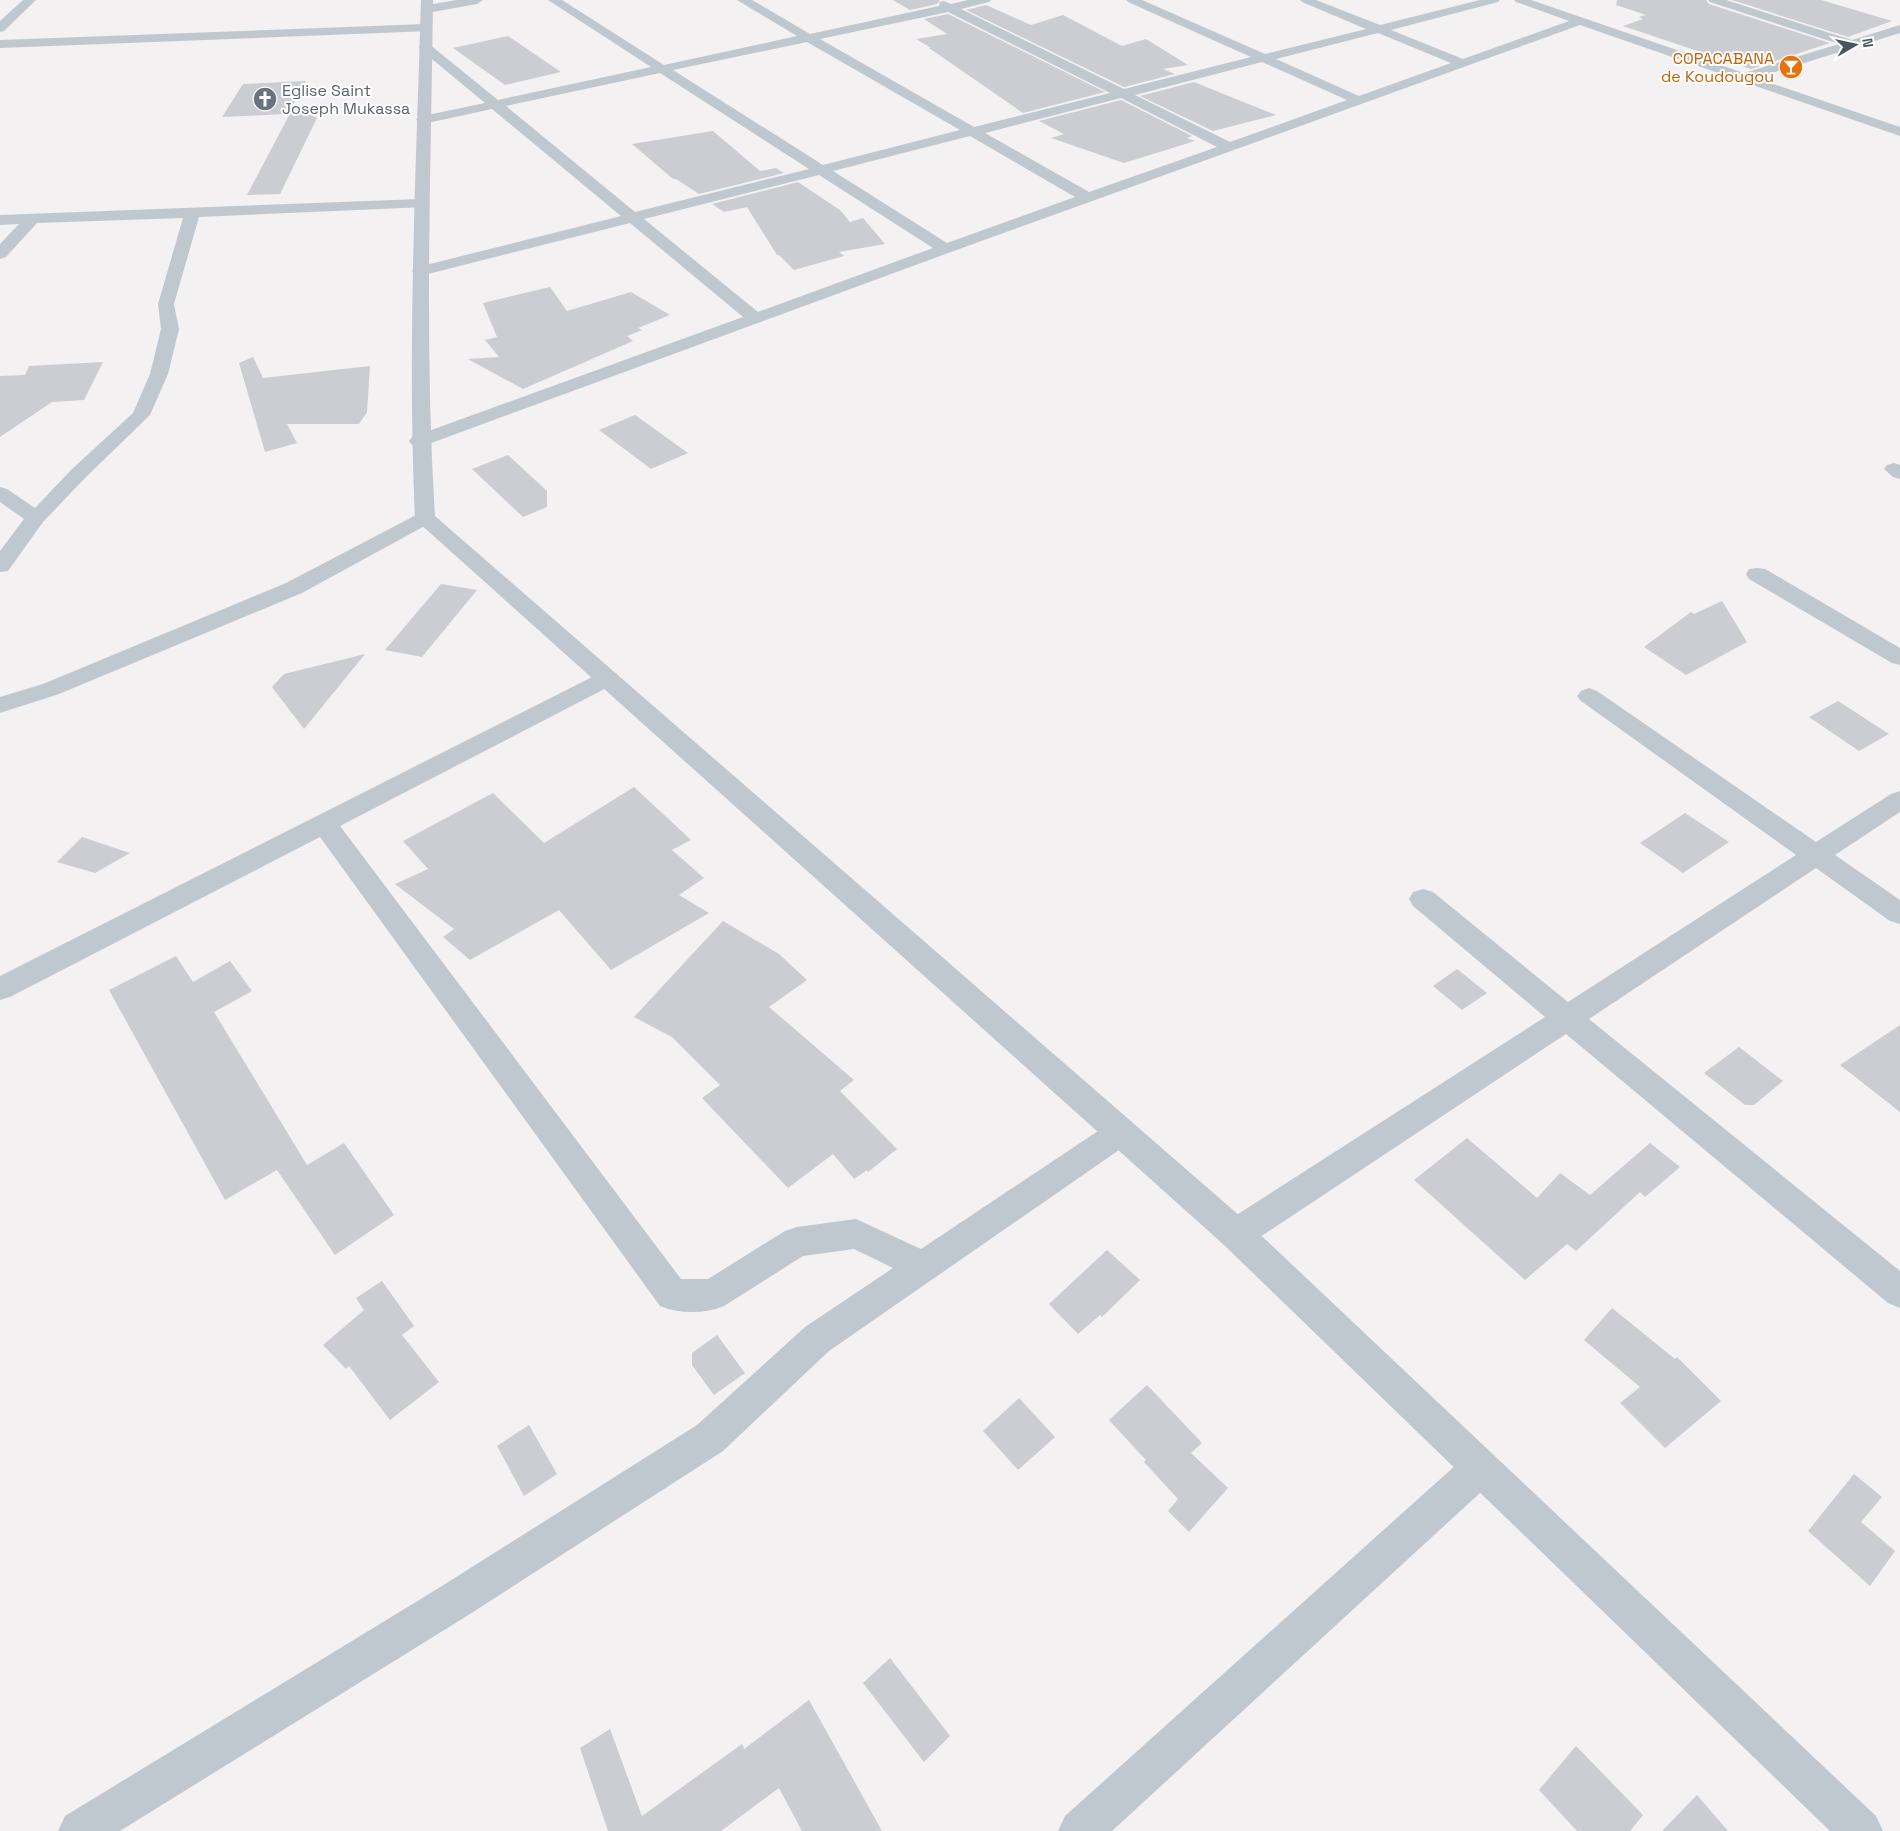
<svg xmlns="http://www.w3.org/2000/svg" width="1900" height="1831" font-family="'Space Grotesk',sans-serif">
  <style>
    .building { fill: #cbcdd3 }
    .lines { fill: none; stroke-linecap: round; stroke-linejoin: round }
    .minor { fill: #c0c8cf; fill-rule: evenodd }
    .tertiary { fill: #c0c8cf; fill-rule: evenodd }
    .labels { text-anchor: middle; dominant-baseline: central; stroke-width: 4; stroke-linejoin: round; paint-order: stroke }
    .far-food-label { font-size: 16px; fill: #c56008; stroke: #fff; text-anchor: end }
    .far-worship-label { font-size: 16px; fill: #5b616d; stroke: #fff; text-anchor: start }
  </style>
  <rect width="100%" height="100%" fill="#f3f1f1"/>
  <g class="building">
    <polygon points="893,0 940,0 937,4 910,10"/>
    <polygon points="1617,0 1706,0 1709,4 1830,43 1751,69 1623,26 1643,19 1639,17 1646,15 1616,5"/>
    <polygon points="1732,0 1821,0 1892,21 1848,37"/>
    <polygon points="986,5 1031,25 1063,15 1122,46 1146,39 1188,65 1163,69 1175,74 1124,87 966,10"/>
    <polygon points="948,14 1105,92 1023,113 929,48 931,48 916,39 947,34 924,19"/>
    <polygon points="508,36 561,72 505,85 453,48"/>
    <polygon points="306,81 288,114 222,117 243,84"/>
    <polygon points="1194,82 1276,115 1213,131 1140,96"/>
    <polygon points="1121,100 1192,136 1187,138 1195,141 1124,163 1051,138 1064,134 1039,121"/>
    <polygon points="294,106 317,118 280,194 247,195"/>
    <polygon points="713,131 760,171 776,168 784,173 699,194 676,179 673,179 632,144"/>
    <polygon points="798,182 840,210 850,222 863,218 885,244 839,252 844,256 794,270 779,255 777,255 747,207 724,212 712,204"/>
    <polygon points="550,287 567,311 631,292 670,315 638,328 642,330 627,336 633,341 523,389 468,359 499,357 485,340 497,337 483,303"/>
    <polygon points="253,357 263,378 370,366 367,412 359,424 287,424 297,443 265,452 239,363"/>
    <polygon points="103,362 84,400 52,402 0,437 0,376 25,375 29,366"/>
    <polygon points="635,415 688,453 651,469 599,430"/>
    <polygon points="508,455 547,491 547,507 523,517 472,469"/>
    <polygon points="441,584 477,590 422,657 385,650"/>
    <polygon points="1722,601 1747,642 1686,675 1644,647 1691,612 1694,614"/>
    <polygon points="365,654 304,729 272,687 284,674"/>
    <polygon points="1838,701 1889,734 1859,751 1809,717"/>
    <polygon points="634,787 691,840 672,850 704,878 679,895 709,913 611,970 559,910 470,960 443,937 454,929 395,884 428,869 403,841 493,793 544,843"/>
    <polygon points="1685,813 1729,842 1683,873 1640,843"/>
    <polygon points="82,837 130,853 95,873 57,862"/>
    <polygon points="723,921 779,954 807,980 769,1007 854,1080 840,1091 897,1149 868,1172 867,1170 854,1179 833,1154 788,1188 702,1098 720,1085 672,1037 634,1017"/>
    <polygon points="176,956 193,982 230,961 252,991 214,1012 307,1165 344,1143 394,1215 335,1255 277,1170 225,1200 109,990"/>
    <polygon points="1457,969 1487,993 1462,1010 1433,986"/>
    <polygon points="1900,1025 1900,1112 1840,1065"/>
    <polygon points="1739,1047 1783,1081 1754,1105 1745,1105 1704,1073"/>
    <polygon points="1467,1138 1537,1198 1560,1173 1590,1195 1650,1143 1680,1167 1645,1197 1640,1192 1576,1251 1567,1244 1525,1280 1414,1180"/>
    <polygon points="1107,1250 1140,1280 1102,1317 1100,1315 1078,1334 1049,1304"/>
    <polygon points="382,1281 414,1326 402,1335 439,1382 390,1420 349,1366 346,1369 323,1345 364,1310 356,1298"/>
    <polygon points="1612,1308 1675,1359 1677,1357 1721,1401 1665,1448 1620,1403 1640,1387 1584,1340"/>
    <polygon points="717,1335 745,1373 714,1395 692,1365 692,1353"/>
    <polygon points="1147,1385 1202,1443 1191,1453 1228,1488 1189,1532 1168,1511 1178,1499 1144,1462 1146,1460 1109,1420"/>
    <polygon points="1019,1398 1055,1437 1018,1470 983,1431"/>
    <polygon points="529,1425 557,1474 524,1496 497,1446"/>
    <polygon points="1854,1474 1882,1497 1861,1522 1895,1551 1870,1586 1808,1531"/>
    <polygon points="890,1658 950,1736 924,1762 863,1683"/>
    <polygon points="809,1700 882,1831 802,1831 779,1788 721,1831 608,1831 580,1748 610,1729 642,1816 742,1744 744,1749"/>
    <polygon points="1576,1746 1643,1815 1630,1831 1577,1831 1539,1790"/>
    <polygon points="1697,1795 1728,1831 1662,1831"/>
  </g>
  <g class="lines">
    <g class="minor">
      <polygon points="23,0 36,0 4,31 0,32 0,21"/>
      <polygon points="457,0 483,0 477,4 427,13 421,9 427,5"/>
      <path d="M548,0H562L664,65L797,36L737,0H752L810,34L939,6L940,2L944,1L951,4L968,0H991L989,2L961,9L1124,89L1251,57L1128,2L1126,0H1142L1265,54L1366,29L1302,2L1300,0H1316L1380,25L1480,0H1500L1498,2L1391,30L1463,59L1569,21L1516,2L1514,0H1531L1744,73L1839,44L1710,2L1708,0H1726L1852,40L1900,25V33L1756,78L1900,127V136L1580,25L951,252L426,445L419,447L412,445L409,441L412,437L743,317L630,223L420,276L414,274L412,271L414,268L621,216L492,109L423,124L416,120L418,117L485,103L421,50L419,47L421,44H429L498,100L651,67ZM948,12L1110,93L974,127L820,39ZM1378,33L1451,63L1359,96L1276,59ZM807,42L960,130L823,165L673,70ZM1262,62L1347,100L1230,142L1135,95ZM660,73L809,169L635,212L506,106ZM1121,98L1217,147L1089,192L985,133ZM970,136L1075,197L947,243L833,171ZM819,175L933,248L758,312L644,219Z"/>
      <polygon points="426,24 432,28 430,31 0,48 0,40"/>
      <polygon points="421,199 426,201 429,204 426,207 199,217 174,304 179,329 168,374 150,415 85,478 43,522 8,571 0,572 0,551 24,519 0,502 0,487 7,489 35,508 71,470 133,413 150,374 161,329 158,304 183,218 37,223 6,257 0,259 0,244 19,224 0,225 0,215"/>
      <polygon points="1894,463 1900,465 1900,479 1893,477 1884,469 1887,465"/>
      <polygon points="425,512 432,514 435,518 432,522 302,593 59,694 0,713 0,697 43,684 286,583 418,514"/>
      <polygon points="1757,568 1765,569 1900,648 1900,665 1892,663 1749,579 1746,574 1749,569"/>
      <path d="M608,670L616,673L620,678L616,683L340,826L681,1279H708L785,1231L797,1227L856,1219L921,1249L1110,1123L1121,1119L1132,1123L1137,1132L1132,1141L829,1351L723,1451L470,1614L120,1831H58L65,1816L442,1586L697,1425L805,1327L893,1268L854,1249L803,1256L724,1306C705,1314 679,1314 660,1306L320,837L10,997L0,1000V976L600,673Z"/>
      <polygon points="1589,688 1597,691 1816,842 1891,794 1900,791 1900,812 1835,855 1900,900 1900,924 1890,921 1816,868 1589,1019 1900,1271 1900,1308 1888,1303 1566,1034 1248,1245 1236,1249 1224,1245 1220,1234 1224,1223 1545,1017 1413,906 1409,899 1413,892 1423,889 1433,892 1568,1002 1796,855 1581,701 1577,696 1581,691"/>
      <polygon points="1480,1449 1493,1455 1499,1468 1493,1481 1112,1831 1058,1831 1065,1816 1467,1455"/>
    </g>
    <path class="tertiary" d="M421,0H433C431,172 424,344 435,516L1248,1223L1876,1816L1883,1831H1830L1224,1245L418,522L415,518C407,345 416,173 421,0Z"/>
  </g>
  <defs>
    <g id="bar-disc" transform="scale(1.25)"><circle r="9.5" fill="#e8710a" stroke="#fff"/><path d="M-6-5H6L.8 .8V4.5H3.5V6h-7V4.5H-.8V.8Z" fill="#fff"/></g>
    <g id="church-disc" transform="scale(1.25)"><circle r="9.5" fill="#6b7280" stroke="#fff"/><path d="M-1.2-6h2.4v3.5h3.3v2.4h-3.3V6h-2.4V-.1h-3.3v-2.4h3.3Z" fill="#fff"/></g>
  </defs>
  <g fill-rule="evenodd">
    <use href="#bar-disc" x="1791" y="67"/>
    <use href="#church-disc" x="265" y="99"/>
  </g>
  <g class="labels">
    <g class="far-food-label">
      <text x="1774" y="58">COPACABANA<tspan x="1774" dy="18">de Koudougou</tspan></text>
    </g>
    <g class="far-worship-label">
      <text x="282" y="90">Eglise Saint<tspan x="282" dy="18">Joseph Mukassa</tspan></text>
    </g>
  </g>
  <g transform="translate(1855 45) rotate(81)" stroke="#ffffff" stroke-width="4" paint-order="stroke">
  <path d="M0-4L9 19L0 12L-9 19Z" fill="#4a545e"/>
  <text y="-8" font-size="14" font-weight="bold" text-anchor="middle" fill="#4a545e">N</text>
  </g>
</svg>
